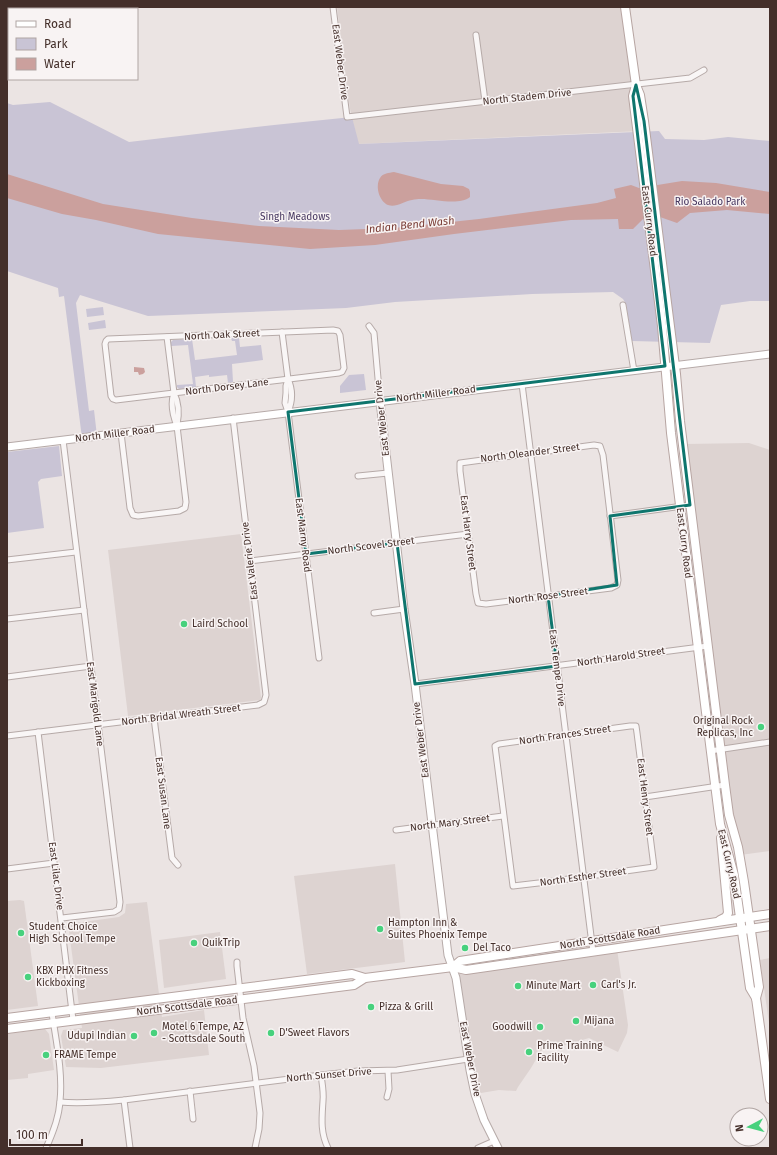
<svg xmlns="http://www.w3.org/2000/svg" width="777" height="1155" font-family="'Fira Sans',sans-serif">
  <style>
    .built { fill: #ddd3d1 }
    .green { fill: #c9c4d5 }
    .water { fill: #cba09d }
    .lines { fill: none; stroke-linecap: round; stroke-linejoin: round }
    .street-casing { stroke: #b6aaa8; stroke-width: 7 }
    .secondary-casing { stroke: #b6aaa8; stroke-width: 9 }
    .primary-casing { stroke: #b7a5a2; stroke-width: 10 }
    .street { stroke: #f9f6f6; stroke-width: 5 }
    .secondary { stroke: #fff; stroke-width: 7 }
    .primary { stroke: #fff; stroke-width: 8 }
    .marked { fill: none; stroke: #0f766e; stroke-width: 3; stroke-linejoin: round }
    .poi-dot { fill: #47d17d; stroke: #f8f3f3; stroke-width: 1.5 }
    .labels { text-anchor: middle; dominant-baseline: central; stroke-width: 3; stroke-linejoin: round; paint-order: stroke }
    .street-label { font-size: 10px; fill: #442f2a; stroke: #f8f3f3 }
    .park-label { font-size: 10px; fill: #463760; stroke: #f8f3f3 }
    .poi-label { font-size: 10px; fill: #442f2a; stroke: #f8f3f3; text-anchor: start }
    .water-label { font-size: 11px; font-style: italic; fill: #783a33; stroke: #f8f3f3 }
  </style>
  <rect width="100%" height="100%" fill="#ebe4e3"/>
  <g class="built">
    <polygon points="337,7 623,7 641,131 358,144 350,109"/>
    <polygon points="749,443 770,450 770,851 740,855 726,774 685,444"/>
    <polygon points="241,534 261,698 260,700 128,716 108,550"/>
    <polygon points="395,864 405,962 307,974 294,876"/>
    <polygon points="20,900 24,901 38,1006 7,1010 7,901"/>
    <polygon points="147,902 162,1017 204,1010 209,1055 101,1068 66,1067 61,1036 63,1030 82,1028 68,924 119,917 125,913 126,904"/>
    <polygon points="220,932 226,979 164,988 159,940"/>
    <polygon points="617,949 628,1025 627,1033 618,1052 589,1038 559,1047 544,1049 541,1051 531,1068 518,1087 516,1091 499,1090 475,1094 453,967 466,970"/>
    <polygon points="770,958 770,1030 760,960"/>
    <polygon points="45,1029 49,1034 54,1070 28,1074 28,1078 7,1080 7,1034"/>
  </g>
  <g class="green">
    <polygon points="50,102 129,142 274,125 352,117 359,144 659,131 665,139 704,140 728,137 770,141 770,301 750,301 721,305 710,343 632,341 626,304 623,299 613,292 532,294 395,302 346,308 148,316 80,295 76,303 89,411 94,410 97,436 82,438 64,296 59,297 58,288 7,271 7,103 13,105"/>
    <polygon points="103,307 104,315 87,317 86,309"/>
    <polygon points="105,320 106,328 89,330 88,323"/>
    <polygon points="231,338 239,338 240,347 261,345 263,360 232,364 233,382 228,383 227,375 209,377 209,375 195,377 196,387 179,389 177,387 177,385 193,384 188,345 171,346 171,342 173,340 192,339 195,360 237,355 235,341 232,341"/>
    <polygon points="364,374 366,390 340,393 340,386 349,375"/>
    <polygon points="59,446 62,476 41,479 38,482 44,528 7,533 7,452"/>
  </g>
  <g class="water">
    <path d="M394,172L441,184L463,186L469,189L470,192V197C459,206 435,199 421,199C418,199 415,199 412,200C404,201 396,208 388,205C379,201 375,186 380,178C383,173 389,173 394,172Z"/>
    <polygon points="7,174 103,204 192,218 259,226 339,230 394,228 479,219 597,203 616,198 614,189 631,185 639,188 682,181 716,183 770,192 770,214 727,210 690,213 677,223 660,217 643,219 633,229 619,229 618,219 571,220 454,234 375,245 310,249 158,234 96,220 62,214 7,198"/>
    <polygon points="134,367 144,368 145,372 143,374 139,375 138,372 134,372"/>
  </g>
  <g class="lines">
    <g class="street-casing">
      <g id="street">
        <polyline points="333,7 347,117 690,78 704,70"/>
        <polyline points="476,35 485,101"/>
        <polyline points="623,305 634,371"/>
        <polyline points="369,326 374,333 380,401"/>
        <polygon points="333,330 338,331 340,335 344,368 342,372 339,373 116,400 113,399 111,396 105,344 106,341 108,339"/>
        <path d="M282,332L288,379C293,390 293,400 288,412"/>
        <path d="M167,337L174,393C179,403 179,415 177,425"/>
        <polyline points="288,379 286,386 286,393 285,403 288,412 319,658"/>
        <polyline points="522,384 593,952"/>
        <path d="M121,433L130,508L133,515L138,516L179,511L185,508L186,502L177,426C173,416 170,404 174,393"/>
        <polygon points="594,445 600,446 603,455 618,580 617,585 611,588 486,604 478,603 476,594 460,471 460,463"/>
        <polyline points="358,476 388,473"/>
        <polyline points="610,516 690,505"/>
        <polyline points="7,560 76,552"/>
        <polyline points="250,561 468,534"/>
        <polyline points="374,613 404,609"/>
        <polyline points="7,619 84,610"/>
        <polyline points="7,677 91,666"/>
        <polyline points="415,684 708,646"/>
        <polyline points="154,718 172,858 178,865"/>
        <polygon points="630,726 636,726 637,733 654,867 547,882 513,886 495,746 499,744"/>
        <polyline points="38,732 73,1020"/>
        <polyline points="7,736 258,705 264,702 266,695 233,418"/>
        <polyline points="710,751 770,742"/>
        <polyline points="645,797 725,785"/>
        <polyline points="396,830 503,816"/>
        <polyline points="7,869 54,863"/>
        <polyline points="62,918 114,912 119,909 120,902 63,440"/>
        <polyline points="237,962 237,966 243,1018 254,1066 260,1113 259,1129 255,1148"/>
        <path d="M321,1075C322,1083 324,1092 323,1101C322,1117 320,1132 328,1148"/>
        <polyline points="190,1091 193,1119"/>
        <polyline points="387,1097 389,1089 388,1071"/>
        <polyline points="124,1100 130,1148"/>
        <path d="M60,1102C82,1104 103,1102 124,1100L321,1075L358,1071L397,1070L468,1059"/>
        <path d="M46,1148C53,1133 59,1118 60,1101C63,1072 56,1041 52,1013"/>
        <polyline points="478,1148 494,1141"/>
      </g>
    </g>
    <g class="secondary-casing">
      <g id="secondary">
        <polyline points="380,401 404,609 415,684 448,955 456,978 470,1070 475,1094 484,1120 498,1148"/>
        <polyline points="7,447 770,354"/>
      </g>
    </g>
    <g class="primary-casing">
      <g id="primary">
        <polyline points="625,7 636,85 640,95 644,121 676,374 680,421 725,785 729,815 738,847 744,882 759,987 756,998"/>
        <polyline points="636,85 633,96 662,326 671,433 720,824 734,875 750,988 756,998 770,1099"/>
        <polyline points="720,920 726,917 728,913 721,838"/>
        <polyline points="453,967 460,961 770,914"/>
        <polyline points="7,1018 352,974 365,978"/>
        <polyline points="7,1029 354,985 365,978 453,967 466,970 770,926"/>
      </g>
    </g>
    <use href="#street" class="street"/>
    <use href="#secondary" class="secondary"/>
    <use href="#primary" class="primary"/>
  </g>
  <path class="marked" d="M636,85L644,121L690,505L610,516L617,585L548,596L557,666L415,684L397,543L306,554L288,412L665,366L633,96Z"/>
  <g class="poi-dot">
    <circle cx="184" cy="624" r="4"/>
    <circle cx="761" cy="727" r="4"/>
    <circle cx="380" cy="929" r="4"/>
    <circle cx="21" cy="933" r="4"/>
    <circle cx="194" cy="943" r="4"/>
    <circle cx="465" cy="948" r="4"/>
    <circle cx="28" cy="977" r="4"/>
    <circle cx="593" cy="985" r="4"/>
    <circle cx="518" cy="986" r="4"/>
    <circle cx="371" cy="1007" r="4"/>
    <circle cx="576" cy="1021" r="4"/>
    <circle cx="540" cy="1027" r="4"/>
    <circle cx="154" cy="1033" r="4"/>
    <circle cx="271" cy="1033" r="4"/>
    <circle cx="134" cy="1036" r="4"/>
    <circle cx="529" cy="1052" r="4"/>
    <circle cx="46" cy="1055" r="4"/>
  </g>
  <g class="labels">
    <g class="street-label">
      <text transform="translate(340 62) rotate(83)">East Weber Drive</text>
      <text transform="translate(527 97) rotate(-6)">North Stadem Drive</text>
      <text transform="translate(649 221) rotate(83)">East Curry Road</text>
      <text transform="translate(222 335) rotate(-3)">North Oak Street</text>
      <text transform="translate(227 387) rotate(-7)">North Dorsey Lane</text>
      <text transform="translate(436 394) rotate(-7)">North Miller Road</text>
      <text transform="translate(382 418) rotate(-96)">East Weber Drive</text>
      <text transform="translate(115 434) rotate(-7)">North Miller Road</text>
      <text transform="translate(530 453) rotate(-7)">North Oleander Street</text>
      <text transform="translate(468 533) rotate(83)">East Harry Street</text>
      <text transform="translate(303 535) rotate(83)">East Marny Road</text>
      <text transform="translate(684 543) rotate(83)">East Curry Road</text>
      <text transform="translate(371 546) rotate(-7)">North Scovel Street</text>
      <text transform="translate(250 561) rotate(-97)">East Valerie Drive</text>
      <text transform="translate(548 596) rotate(-7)">North Rose Street</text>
      <text transform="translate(621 657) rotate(-8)">North Harold Street</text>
      <text transform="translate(557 668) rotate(83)">East Tempe Drive</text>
      <text transform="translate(95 704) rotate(83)">East Marigold Lane</text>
      <text transform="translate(181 715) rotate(-7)">North Bridal Wreath Street</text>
      <text transform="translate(565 735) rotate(-8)">North Frances Street</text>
      <text transform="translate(421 740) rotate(-97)">East Weber Drive</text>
      <text transform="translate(163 793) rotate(83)">East Susan Lane</text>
      <text transform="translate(645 797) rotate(83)">East Henry Street</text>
      <text transform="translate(450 823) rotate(-7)">North Mary Street</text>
      <text transform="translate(729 864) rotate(77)">East Curry Road</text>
      <text transform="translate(56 876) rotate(83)">East Lilac Drive</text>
      <text transform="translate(583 877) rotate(-8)">North Esther Street</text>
      <text transform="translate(610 938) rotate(-9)">North Scottsdale Road</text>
      <text transform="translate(187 1006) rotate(-7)">North Scottsdale Road</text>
      <text transform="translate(470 1059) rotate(79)">East Weber Drive</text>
      <text transform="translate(329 1075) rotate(-5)">North Sunset Drive</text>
    </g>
    <g class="park-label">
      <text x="710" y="202">Rio Salado Park</text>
      <text x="295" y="217">Singh Meadows</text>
    </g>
    <g class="poi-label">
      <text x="192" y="624">Laird School</text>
      <text x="753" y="721" text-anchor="end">Original Rock<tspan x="753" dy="12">Replicas, Inc</tspan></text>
      <text x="388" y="923">Hampton Inn &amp;<tspan x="388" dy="12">Suites Phoenix Tempe</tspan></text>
      <text x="29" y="927">Student Choice<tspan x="29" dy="12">High School Tempe</tspan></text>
      <text x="202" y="943">QuikTrip</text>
      <text x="473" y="948">Del Taco</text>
      <text x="36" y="971">KBX PHX Fitness<tspan x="36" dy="12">Kickboxing</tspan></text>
      <text x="601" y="985">Carl's Jr.</text>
      <text x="526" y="986">Minute Mart</text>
      <text x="379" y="1007">Pizza &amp; Grill</text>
      <text x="584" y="1021">Mijana</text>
      <text x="162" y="1027">Motel 6 Tempe, AZ<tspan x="162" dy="12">- Scottsdale South</tspan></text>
      <text x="532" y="1027" text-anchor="end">Goodwill</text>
      <text x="279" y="1033">D'Sweet Flavors</text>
      <text x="126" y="1036" text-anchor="end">Udupi Indian</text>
      <text x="537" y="1046">Prime Training<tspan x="537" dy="12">Facility</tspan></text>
      <text x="54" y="1055">FRAME Tempe</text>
    </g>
    <g class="water-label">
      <text transform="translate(410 225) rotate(-6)">Indian Bend Wash</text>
    </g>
  </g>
  <rect width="777" height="1155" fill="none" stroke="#442f2a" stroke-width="16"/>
  <rect x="8" y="8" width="130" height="72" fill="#f8f3f3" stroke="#b0a5a3"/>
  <rect x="16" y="21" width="20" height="6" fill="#ffffff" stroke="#b0a5a3"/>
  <text x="44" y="28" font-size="12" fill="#442f2a">Road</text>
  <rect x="16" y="38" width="20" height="12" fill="#c9c4d5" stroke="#b0a5a3"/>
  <text x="44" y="48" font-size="12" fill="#442f2a">Park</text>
  <rect x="16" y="58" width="20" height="12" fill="#cba09d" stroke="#b0a5a3"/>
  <text x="44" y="68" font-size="12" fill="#442f2a">Water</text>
  <g transform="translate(749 1127) rotate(263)"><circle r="19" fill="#f8f3f3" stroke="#b0a5a3"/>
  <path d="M0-3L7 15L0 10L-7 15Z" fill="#47d17d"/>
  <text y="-6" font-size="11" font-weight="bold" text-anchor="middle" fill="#442f2a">N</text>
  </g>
  <path d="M10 1139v6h72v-6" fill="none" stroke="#442f2a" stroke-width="2"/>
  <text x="16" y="1139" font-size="12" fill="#442f2a" stroke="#f8f3f3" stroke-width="3" paint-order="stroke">100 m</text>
</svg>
